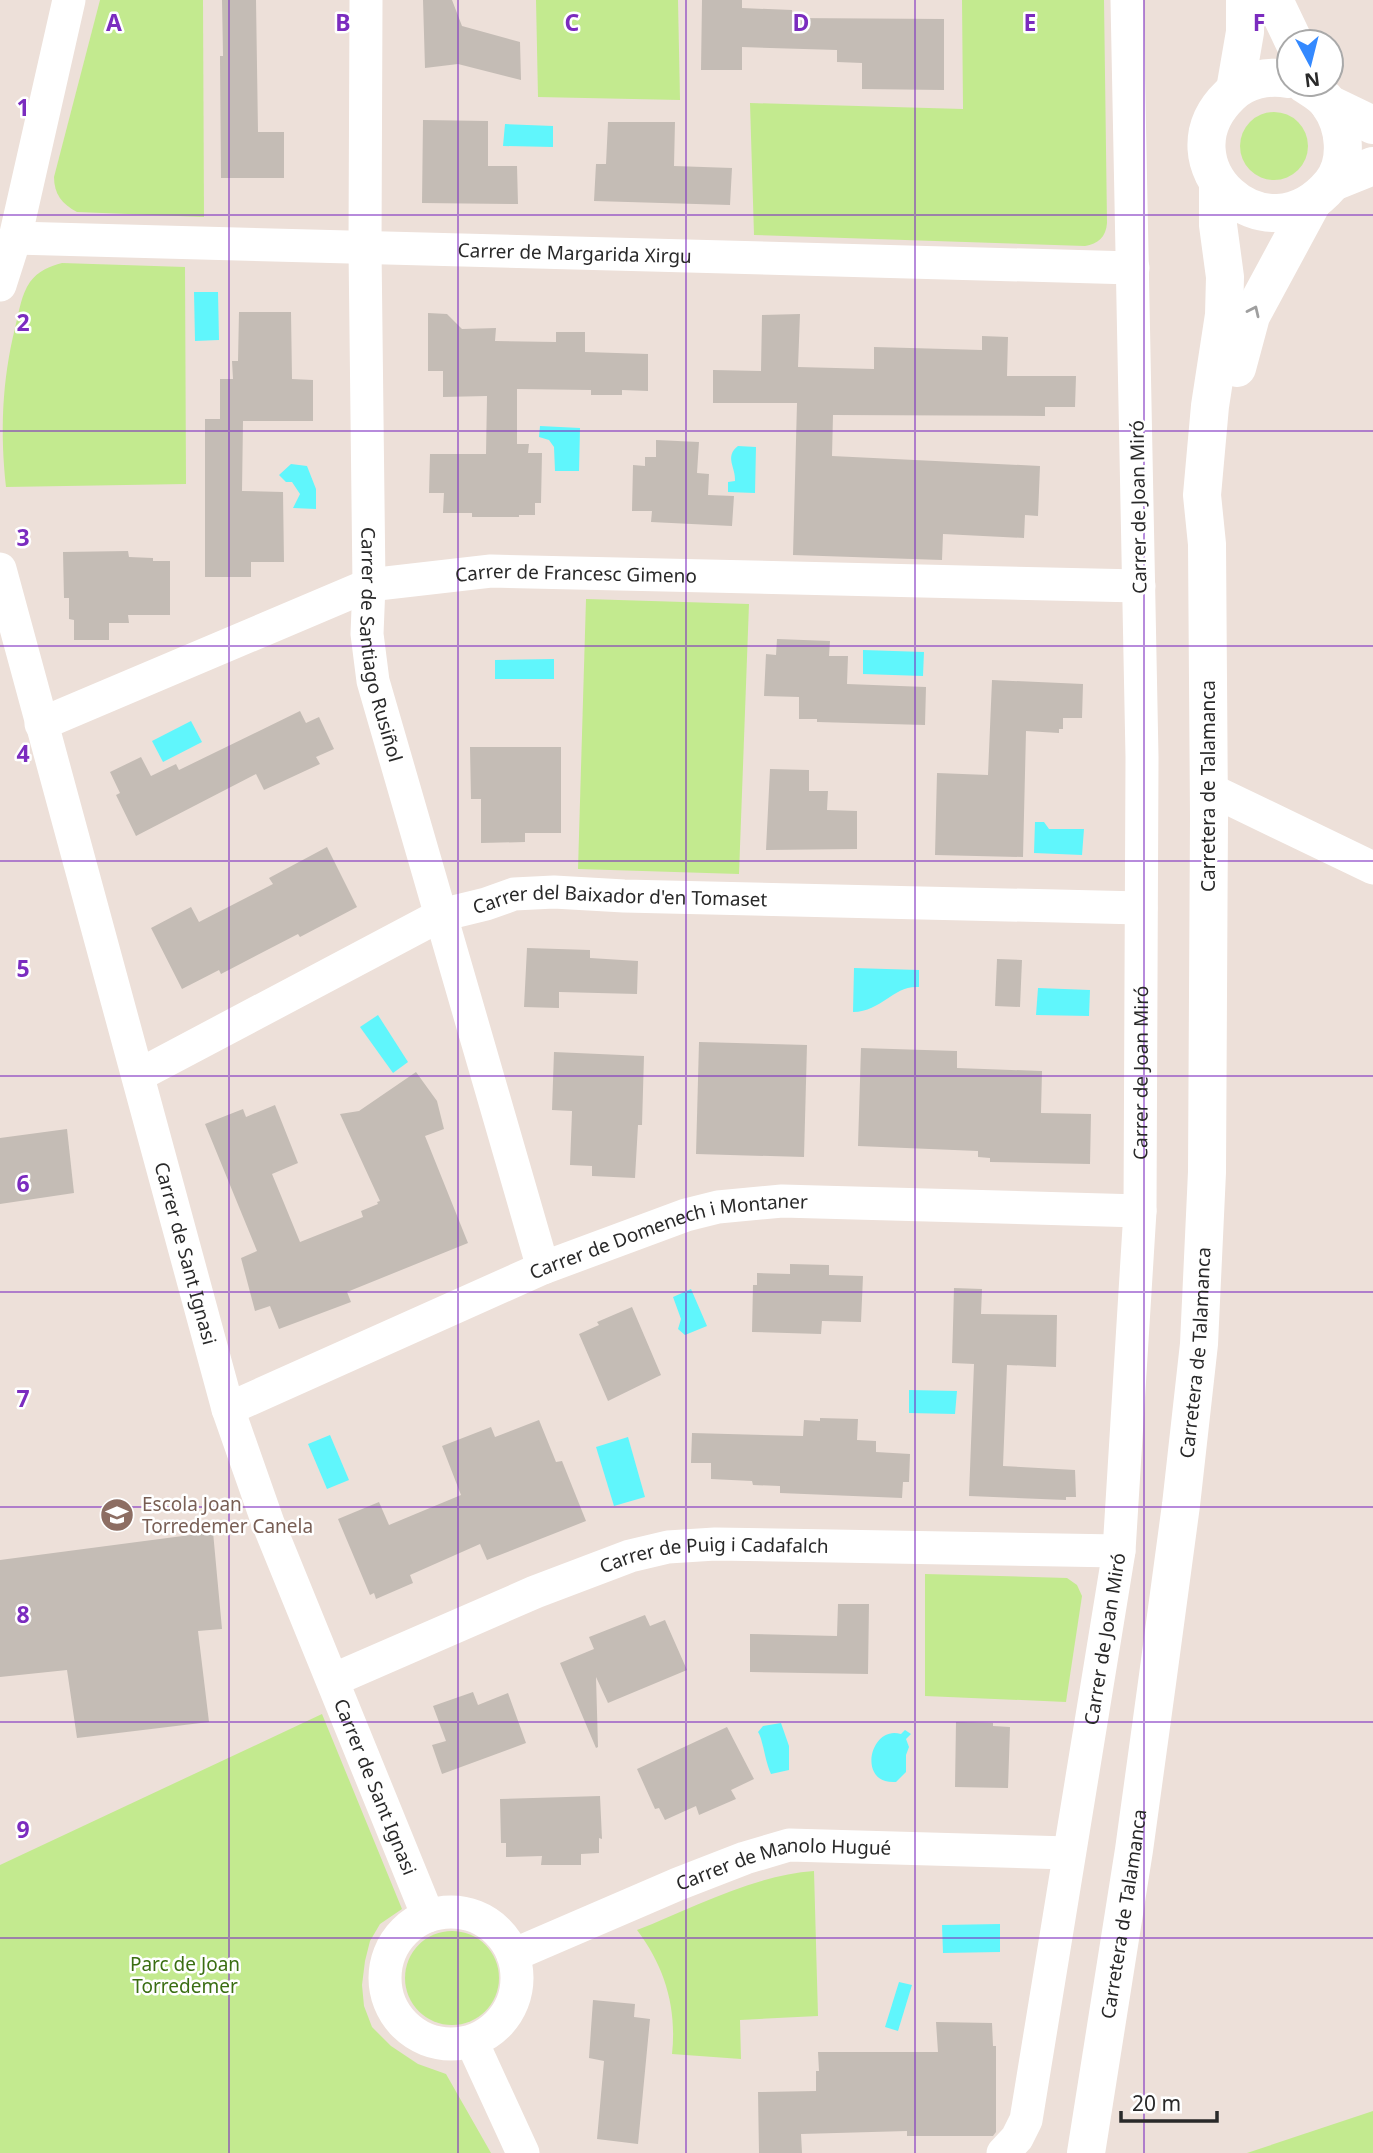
<svg xmlns="http://www.w3.org/2000/svg" width="1373" height="2153" font-family="'Noto Sans',sans-serif">
  <style>
    .green { fill: #c3ea8f }
    .water { fill: #60f6fc }
    .building { fill: #c4bcb5 }
    .lines { fill: none; stroke-linecap: round; stroke-linejoin: round }
    .minor { stroke: #fff; stroke-width: 33 }
    .tertiary { stroke: #fff; stroke-width: 38 }
    .oneway { stroke: #9f9f9f }
    .grid { fill: none; stroke: #7b2cbf; stroke-width: 2; stroke-opacity: 0.55 }
    .labels { text-anchor: middle; dominant-baseline: central; stroke-width: 5; stroke-linejoin: round; paint-order: stroke }
    .street-label { font-size: 19px; fill: #292929; stroke: #fff }
    .education-label { font-size: 19px; fill: #785e54; stroke: #fff; text-anchor: start }
    .park-label { font-size: 19px; fill: #3a6e12; stroke: #fff }
    .grid-label { font-size: 23px; text-anchor: middle; font-weight: bold; fill: #7b2cbf; stroke: #fff; stroke-width: 5; stroke-linejoin: round; paint-order: stroke }
  </style>
  <rect width="100%" height="100%" fill="#ede0d9"/>
  <g class="green">
    <path d="M100,0H203L204,217L77,212C62,204 54,194 54,177Z"/>
    <polygon points="536,0 678,0 680,100 538,97"/>
    <path d="M962,0H1104L1107,223C1106,237 1098,244 1085,246L754,235L750,103L963,109Z"/>
    <circle cx="1274" cy="146" r="34"/>
    <path d="M62,263L185,267L186,484L6,487C0,432 2,381 15,328C19,312 21,295 30,282C38,271 50,266 62,263Z"/>
    <polygon points="586,599 749,604 739,874 578,869"/>
    <polygon points="925,1574 1067,1578 1077,1585 1082,1596 1066,1702 925,1696"/>
    <polygon points="322,1714 402,1909 380,1924 370,1941 365,1961 362,1985 364,2006 372,2027 391,2046 418,2064 446,2074 491,2153 0,2153 0,1865"/>
    <path d="M814,1871L818,2016L740,2020L741,2059L672,2054C677,2008 665,1967 637,1930C693,1908 754,1875 814,1871Z"/>
    <circle cx="452" cy="1978" r="47"/>
    <polygon points="1373,2111 1373,2153 1247,2153"/>
  </g>
  <g class="water">
    <polygon points="505,124 553,126 553,147 503,146"/>
    <polygon points="194,292 218,292 219,340 195,341"/>
    <polygon points="540,426 580,428 579,471 555,471 554,447 549,440 539,437"/>
    <path d="M738,446L756,447L755,493L728,492V482L735,481C736,467 724,457 738,446Z"/>
    <polygon points="291,464 307,466 316,489 316,509 293,508 300,494 292,482 286,482 279,475"/>
    <polygon points="863,650 924,652 923,676 863,674"/>
    <polygon points="554,659 554,679 495,679 495,660"/>
    <polygon points="191,721 202,742 163,762 152,741"/>
    <polygon points="1035,822 1044,822 1049,829 1084,829 1082,855 1034,853"/>
    <path d="M854,968L919,970V987C893,985 883,1011 853,1012Z"/>
    <polygon points="1038,988 1090,990 1089,1016 1036,1015"/>
    <polygon points="378,1015 408,1062 393,1073 360,1027"/>
    <polygon points="691,1289 707,1326 685,1335 678,1329 681,1319 673,1297"/>
    <polygon points="909,1390 957,1391 955,1414 909,1413"/>
    <polygon points="330,1435 349,1480 327,1489 308,1444"/>
    <polygon points="628,1437 645,1497 614,1506 596,1447"/>
    <path d="M781,1723L789,1746V1770L771,1774C765,1762 763,1739 758,1732L763,1726Z"/>
    <path d="M905,1730L911,1734L906,1739L909,1747L906,1755V1772L896,1782C856,1785 870,1724 901,1734Z"/>
    <polygon points="1000,1924 1000,1952 943,1953 942,1925"/>
    <polygon points="899,1982 912,1985 898,2031 885,2027"/>
  </g>
  <g class="building">
    <polygon points="222,0 256,0 258,132 284,132 284,178 221,178 220,56 223,56"/>
    <polygon points="423,0 452,0 462,26 520,42 521,80 458,64 425,68"/>
    <polygon points="702,0 742,0 742,8 792,10 792,18 944,19 944,90 862,89 862,63 837,62 837,50 742,47 742,70 701,70"/>
    <polygon points="423,120 488,121 488,166 517,166 518,204 422,203"/>
    <polygon points="608,122 675,122 674,166 732,168 730,205 594,201 596,164 606,164"/>
    <polygon points="239,312 291,312 292,379 313,380 313,421 243,421 242,491 283,492 284,562 251,562 251,577 205,577 205,419 220,419 220,379 233,379 232,361 238,361"/>
    <polygon points="428,313 447,314 462,329 496,328 495,341 556,342 556,332 585,332 585,352 648,354 648,391 622,390 622,395 591,395 591,390 517,389 517,444 529,444 528,453 542,453 541,503 535,503 535,515 519,515 519,517 472,517 472,513 443,513 444,493 429,493 430,454 486,454 487,396 443,397 443,371 428,371"/>
    <polygon points="800,314 798,367 874,369 874,347 982,350 982,336 1008,337 1007,376 1076,376 1075,407 1045,407 1045,416 833,415 832,456 1040,466 1038,516 1025,515 1024,538 943,534 942,560 793,555 797,403 713,403 713,370 761,371 762,315"/>
    <polygon points="656,440 699,442 697,473 709,474 708,495 734,496 732,526 651,522 652,511 632,511 633,465 645,466 645,457 656,457"/>
    <polygon points="128,551 129,557 153,558 153,561 170,561 170,615 128,615 129,623 109,623 109,640 74,640 74,620 69,619 69,598 64,598 63,552"/>
    <polygon points="777,639 830,641 829,656 848,656 847,684 926,687 925,725 817,722 817,719 799,719 799,697 764,696 766,654 776,655"/>
    <polygon points="992,680 1083,684 1082,718 1063,718 1063,729 1059,729 1059,733 1026,731 1023,857 935,855 937,773 988,775"/>
    <polygon points="300,711 306,723 319,717 334,749 316,757 320,764 264,790 256,774 136,836 116,795 120,793 110,772 141,757 151,776 176,764 179,770"/>
    <polygon points="470,747 561,747 561,833 525,833 525,842 481,843 481,799 471,799"/>
    <polygon points="770,769 809,770 809,791 828,791 827,810 857,811 857,849 766,850"/>
    <polygon points="327,847 357,907 300,937 298,934 221,974 219,970 182,989 151,928 191,907 199,922 273,884 269,878"/>
    <polygon points="527,948 590,950 590,958 638,961 637,994 559,992 559,1008 524,1007"/>
    <polygon points="997,959 1022,960 1020,1007 995,1006"/>
    <polygon points="699,1042 807,1045 804,1157 696,1154"/>
    <polygon points="861,1048 957,1051 957,1068 1042,1071 1041,1113 1091,1114 1090,1164 990,1162 990,1158 978,1157 978,1151 858,1146"/>
    <polygon points="554,1052 644,1056 642,1125 638,1125 635,1178 592,1176 592,1166 570,1165 572,1111 552,1110"/>
    <polygon points="416,1072 437,1101 444,1129 425,1136 468,1243 347,1292 351,1302 279,1329 270,1306 255,1311 241,1258 257,1251 205,1124 243,1109 246,1117 275,1105 298,1163 272,1174 300,1242 363,1217 361,1211 378,1204 377,1202 380,1201 340,1114 359,1111"/>
    <polygon points="67,1129 74,1193 0,1204 0,1138"/>
    <polygon points="790,1264 829,1265 829,1275 863,1276 861,1322 822,1321 821,1334 752,1332 753,1285 757,1285 757,1273 790,1274"/>
    <polygon points="954,1288 982,1289 981,1314 1057,1315 1056,1367 1007,1365 1003,1466 1075,1470 1076,1497 1066,1497 1066,1500 969,1496 974,1364 952,1363"/>
    <polygon points="632,1307 661,1375 608,1401 579,1334 599,1325 597,1322"/>
    <polygon points="820,1418 858,1419 857,1440 876,1441 876,1452 910,1454 909,1482 903,1482 902,1498 780,1493 780,1486 753,1485 752,1481 711,1479 711,1463 691,1463 692,1433 803,1436 804,1420 820,1421"/>
    <polygon points="539,1420 556,1462 562,1461 586,1521 487,1560 480,1544 410,1575 413,1583 376,1599 374,1593 370,1595 338,1519 379,1502 389,1525 461,1495 442,1446 491,1427 495,1437"/>
    <polygon points="213,1532 222,1629 198,1631 209,1722 77,1738 67,1670 0,1677 0,1560"/>
    <polygon points="838,1604 869,1604 868,1674 750,1672 750,1634 837,1636"/>
    <polygon points="645,1615 650,1626 665,1620 687,1670 608,1703 596,1677 598,1747 596,1748 560,1663 594,1649 589,1637"/>
    <polygon points="473,1692 478,1705 508,1693 526,1743 442,1774 432,1745 446,1741 433,1706"/>
    <polygon points="956,1722 993,1723 993,1726 1010,1727 1008,1788 955,1787"/>
    <polygon points="727,1727 754,1779 731,1790 736,1799 699,1815 696,1806 665,1820 659,1808 655,1809 637,1769"/>
    <polygon points="600,1796 602,1839 599,1838 599,1853 581,1854 581,1865 541,1865 542,1856 506,1857 506,1843 501,1843 500,1799"/>
    <polygon points="593,2000 635,2004 634,2017 650,2019 638,2144 597,2139 604,2061 589,2058"/>
    <polygon points="936,2022 992,2023 993,2046 996,2046 996,2132 993,2136 907,2136 907,2131 801,2134 802,2153 759,2153 758,2092 816,2091 816,2071 819,2071 818,2052 938,2052"/>
  </g>
  <g class="lines">
    <g class="minor">
      <path id="s1" d="M366,0L365,248L369,585L367,634L373,681L543,1268"/>
      <path id="s2" d="M15,238L1133,268"/>
      <polyline points="0,285 15,238 69,0"/>
      <path id="s3" d="M0,569L228,1409L268,1523L428,1916"/>
      <path id="s4" d="M41,724L369,585L491,571L1139,586"/>
      <polyline points="1209,789 1373,868"/>
      <path id="s5" d="M139,1075L441,915L486,904L514,894L554,892L624,896L1141,908"/>
      <path id="s6" d="M228,1409L543,1268L686,1215L718,1207L782,1201L1140,1211"/>
      <path id="s7" d="M333,1680L535,1592L630,1556L668,1547L715,1544L1119,1551"/>
      <circle cx="451" cy="1978" r="66"/>
      <path id="s8" d="M513,1955L678,1884L745,1858L789,1845L1069,1853"/>
      <polyline points="472,2042 523,2153"/>
      <path id="s9" d="M1003,2153L1017,2138L1026,2120L1119,1551L1140,1211L1142,757L1127,0"/>
    </g>
    <g class="tertiary">
      <polyline points="1274,0 1294,42"/>
      <path d="M1289,79C1268,75 1245,80 1230,95C1159,163 1265,263 1331,184C1349,162 1345,126 1329,104C1323,95 1313,90 1304,84"/>
      <polyline points="1235,90 1245,32 1245,0"/>
      <polyline points="1329,104 1373,125"/>
      <polyline points="1333,182 1373,166"/>
      <polyline points="1237,368 1251,316 1312,203"/>
      <path id="s10" d="M1086,2153L1134,1850L1157,1683L1181,1505L1199,1344L1207,1172L1209,817L1207,544L1202,495L1210,406L1224,315L1225,277L1218,225V183"/>
    </g>
  </g>
  <defs><path id="oneway-chevron" d="M-2-3.5L2.5 0L-2 3.5" fill="none" stroke-width="1.6" stroke-linecap="round" stroke-linejoin="round" transform="scale(1.75)"/></defs>
  <use class="oneway" href="#oneway-chevron" transform="translate(1254 311) rotate(-65)"/>
  <path class="grid" d="M229,0V2153M458,0V2153M686,0V2153M915,0V2153M1144,0V2153M0,215H1373M0,431H1373M0,646H1373M0,861H1373M0,1076H1373M0,1292H1373M0,1507H1373M0,1722H1373M0,1938H1373"/>
  <defs>
    <g id="school-disc" transform="scale(1.75)"><circle r="9.5" fill="#8d6e63" stroke="#fff"/><path d="M0-5L7-2L0 1L-7-2ZM-4 1L0 2.5L4 1V4Q0 6-4 4Z" fill="#fff"/></g>
  </defs>
  <g fill-rule="evenodd">
    <use href="#school-disc" x="117" y="1515"/>
  </g>
  <g class="labels">
    <g class="street-label">
      <text stroke="none"><textPath href="#s2" startOffset="560">Carrer de Margarida Xirgu</textPath></text>
      <text transform="translate(1138 507) rotate(-91)">Carrer de Joan Miró</text>
      <text stroke="none"><textPath href="#s4" startOffset="564">Carrer de Francesc Gimeno</textPath></text>
      <text stroke="none"><textPath href="#s1" startOffset="646">Carrer de Santiago Rusiñol</textPath></text>
      <text transform="translate(1208 786) rotate(-90)">Carretera de Talamanca</text>
      <text stroke="none"><textPath href="#s5" startOffset="523">Carrer del Baixador d'en Tomaset</textPath></text>
      <text stroke="none"><textPath href="#s9" startOffset="1096">Carrer de Joan Miró</textPath></text>
      <text stroke="none"><textPath href="#s6" startOffset="476">Carrer de Domenech i Montaner</textPath></text>
      <text stroke="none"><textPath href="#s3" startOffset="709">Carrer de Sant Ignasi</textPath></text>
      <text stroke="none"><textPath href="#s10" startOffset="808">Carretera de Talamanca</textPath></text>
      <text stroke="none"><textPath href="#s7" startOffset="406">Carrer de Puig i Cadafalch</textPath></text>
      <text stroke="none"><textPath href="#s9" startOffset="528">Carrer de Joan Miró</textPath></text>
      <text stroke="none"><textPath href="#s3" startOffset="1276">Carrer de Sant Ignasi</textPath></text>
      <text stroke="none"><textPath href="#s8" startOffset="289">Carrer de Manolo Hugué</textPath></text>
      <text stroke="none"><textPath href="#s10" startOffset="242">Carretera de Talamanca</textPath></text>
    </g>
    <g class="education-label">
      <text x="142" y="1504">Escola Joan<tspan x="142" dy="22">Torredemer Canela</tspan></text>
    </g>
    <g class="park-label">
      <text x="185" y="1964">Parc de Joan<tspan x="185" dy="22">Torredemer</tspan></text>
    </g>
  </g>
  <g class="grid-label">
    <text x="114" y="31">A</text>
    <text x="343" y="31">B</text>
    <text x="572" y="31">C</text>
    <text x="801" y="31">D</text>
    <text x="1030" y="31">E</text>
    <text x="1259" y="31">F</text>
    <text x="23" y="116">1</text>
    <text x="23" y="331">2</text>
    <text x="23" y="546">3</text>
    <text x="23" y="762">4</text>
    <text x="23" y="977">5</text>
    <text x="23" y="1192">6</text>
    <text x="23" y="1407">7</text>
    <text x="23" y="1623">8</text>
    <text x="23" y="1838">9</text>
  </g>
  <g transform="translate(1310 63) rotate(173)"><circle r="33" fill="#ffffff" stroke="#a9a9a9" stroke-width="2"/>
  <path d="M0-5L12 26L0 18L-12 26Z" fill="#3489ff"/>
  <text y="-10" font-size="19" font-weight="bold" text-anchor="middle" fill="#292929">N</text>
  </g>
  <path d="M1121 2111v10h96v-10" fill="none" stroke="#292929" stroke-width="3.5"/>
  <text x="1132" y="2111" font-size="21" fill="#292929" stroke="#ffffff" stroke-width="5" paint-order="stroke">20 m</text>
</svg>
